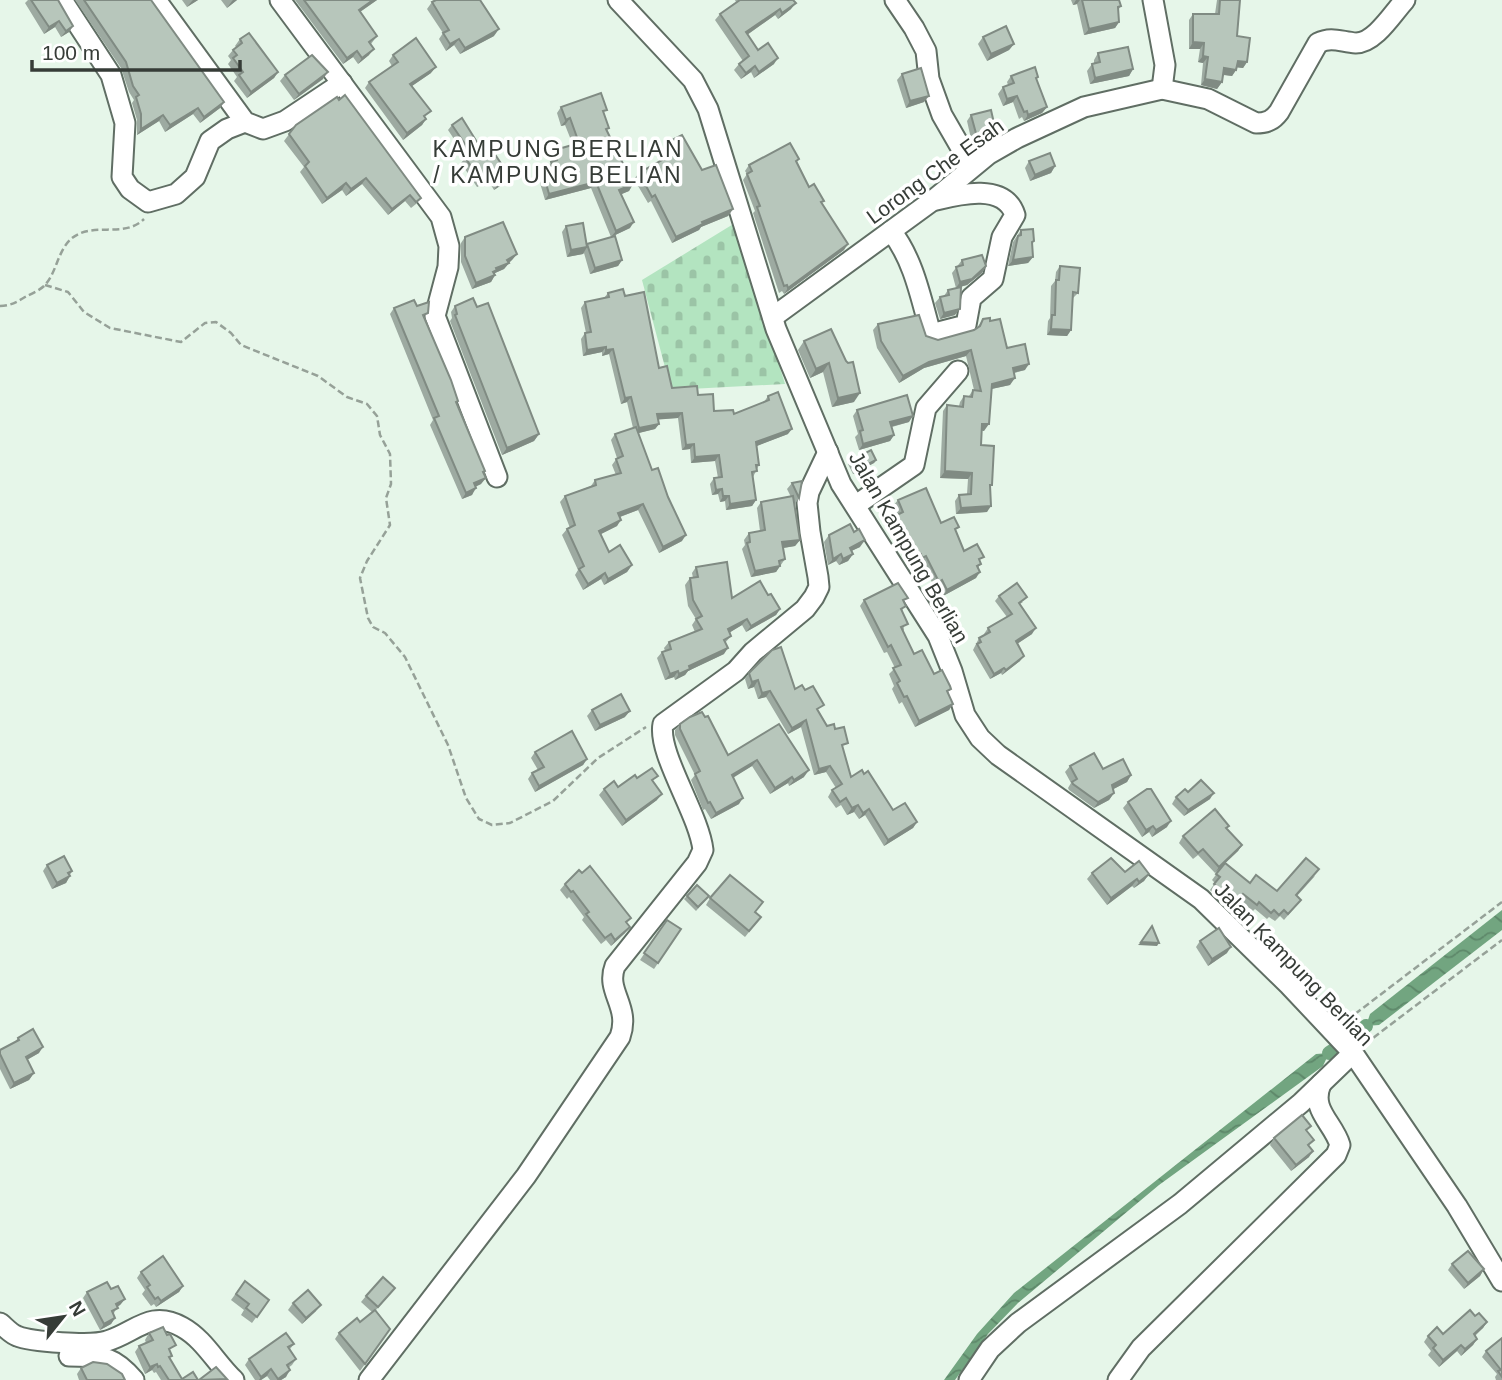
<svg xmlns="http://www.w3.org/2000/svg" width="1502" height="1380" font-family="Helvetica,sans-serif">
  <style>
    .cemetery { fill: url(#cemetery-stones) }
    .water { fill: url(#water-waves) }
    .lines { fill: none; stroke-linecap: round; stroke-linejoin: round }
    .canal { stroke: #72a580; stroke-width: 14 }
    .minor-casing { stroke: #606e64; stroke-width: 23 }
    .path { stroke: #96a198; stroke-width: 2.5; stroke-dasharray: 7 3.5; stroke-linecap: butt }
    .minor { stroke: #fff; stroke-width: 19 }
    .wall { fill: #9daaa1 }
    .shaded-wall { fill: #808b83 }
    .building { fill: #b7c6bb; stroke: #808b83; stroke-width: 2 }
    .labels { text-anchor: middle; dominant-baseline: central; stroke-width: 7; stroke-linejoin: round; paint-order: stroke }
    .street-label { font-size: 21px; fill: #363c37; stroke: #fff }
    .neighbourhood-label { font-size: 23px; letter-spacing: 2px; fill: #363c37; stroke: #fff }
  </style>
  <defs>
    <pattern id="cemetery-stones" width="16" height="16" patternUnits="userSpaceOnUse" patternTransform="scale(1.75)"><rect width="16" height="16" fill="#b3e4c0"/><path d="M2 7V4a2 2 0 0 1 4 0v3zM10 15v-3a2 2 0 0 1 4 0v3z" fill="#9bc4a6"/></pattern>
    <pattern id="water-waves" width="16" height="10" patternUnits="userSpaceOnUse" patternTransform="scale(1.75)"><rect width="16" height="10" fill="#72a580"/><path d="M0 5q4-4 8 0t8 0" fill="none" stroke="#5e886a"/></pattern>
  </defs>
  <rect width="100%" height="100%" fill="#e6f6e9"/>
  <polygon class="cemetery" points="735,223 785,384 671,390 642,280"/>
  <g class="water">
    <polygon points="1502,910 1502,930 1379,1025 1366,1026 1370,1014"/>
    <polygon points="1329,1053 1323,1066 1159,1185 1018,1303 988,1334 955,1380 944,1380 977,1334 1014,1293 1316,1054"/>
  </g>
  <g class="lines">
    <g class="canal">
      <polyline points="1358,1032 1366,1026"/>
      <polyline points="1329,1053 1338,1047"/>
    </g>
    <g class="minor-casing">
      <g id="minor">
        <polyline points="62,0 111,75 125,123 122,177 130,189 148,202 176,194 195,177 210,141 227,129 245,122"/>
        <polyline points="156,0 245,122 263,129 285,121 342,83"/>
        <polyline points="280,0 441,217 449,246 448,267 435,316 497,477"/>
        <polyline points="618,0 693,80 708,109 776,329 841,484 938,636 952,671 965,715 980,738 998,755 1201,899 1289,985 1353,1053 1457,1206 1502,1281"/>
        <polyline points="895,0 914,28 926,51 929,79 942,115 972,167"/>
        <polyline points="1153,0 1165,65 1162,89"/>
        <path d="M891,231C914,260 921,299 931,334L966,325L971,298L993,279L1002,237L1015,215C1005,183 960,194 936,200"/>
        <path d="M773,317L932,201L989,154L1017,138L1084,107L1162,89L1208,99L1256,123C1267,123 1273,120 1279,112L1318,43C1332,36 1341,42 1356,43C1375,43 1393,13 1405,0"/>
        <polyline points="856,505 914,465 926,408 958,371"/>
        <path d="M0,1323C5,1327 11,1334 17,1336C31,1342 92,1346 107,1341C135,1333 150,1309 182,1327C204,1339 216,1363 234,1380"/>
        <path d="M69,1356C102,1357 112,1354 134,1380"/>
        <path d="M369,1380L526,1176L620,1037C631,1006 605,992 615,966L697,863L703,850C699,814 657,753 663,724L736,671L753,652L805,609L814,597L819,587L818,577L810,532L807,503L809,492L828,452"/>
        <polyline points="969,1380 990,1349 1018,1323 1180,1204 1301,1103 1353,1053"/>
        <path d="M1118,1380L1141,1348L1336,1155L1340,1145C1333,1122 1310,1110 1321,1084"/>
      </g>
    </g>
    <g class="path">
      <polyline points="45,285 68,292 84,312 110,328 181,342 205,323 216,322 231,333 241,345 318,376 347,397 367,404 377,416 380,435 390,454 391,484 386,498 390,525 367,561 360,578 368,618 373,627 385,633 405,657 448,745 466,798 479,819 492,825 510,823 553,801 598,758 646,727"/>
      <path d="M0,306C10,306 17,302 25,297C31,294 40,290 44,286C57,273 57,251 72,238C94,221 124,239 144,219"/>
      <polyline points="1355,1014 1502,902"/>
      <polyline points="1365,1044 1502,940"/>
    </g>
    <use href="#minor" class="minor"/>
  </g>
  <g class="wall">
    <polygon points="28,0 58,0 73,26 69,32 61,37 55,27 44,34 25,3"/>
    <polygon points="75,0 151,0 224,102 220,108 200,123 193,114 165,132 159,121 137,135 137,120 132,103 134,100 129,92 121,68"/>
    <polygon points="182,0 198,0 187,7"/>
    <polygon points="221,0 237,0 227,8"/>
    <polygon points="295,0 377,0 360,12 377,36 371,44 369,55 358,64 353,57 343,64"/>
    <polygon points="735,0 793,0 791,9 778,19 775,15 747,35 758,50 774,64 754,78 751,72 741,79 734,70 739,64 743,61 715,20 720,14 736,2"/>
    <polygon points="1071,0 1119,0 1121,6 1118,10 1119,22 1115,28 1084,35 1077,4 1073,5"/>
    <polygon points="1217,0 1240,0 1237,36 1247,62 1243,68 1237,67 1236,70 1232,76 1223,75 1222,82 1217,89 1201,85 1203,63 1198,62 1200,49 1189,49 1189,20 1193,14 1215,14"/>
    <polygon points="432,2 494,36 460,54 454,45 446,51 439,39 443,33 427,9"/>
    <polygon points="983,37 1014,44 1009,50 987,61 978,44"/>
    <polygon points="240,39 278,72 274,78 247,98 234,81 237,77 228,64 231,60 228,56 233,50 236,47 235,46"/>
    <polygon points="1098,53 1133,69 1129,76 1090,84 1087,71 1092,64 1094,64 1094,60"/>
    <polygon points="393,55 431,73 412,86 426,119 422,125 403,140 365,88 369,82 392,66 389,61"/>
    <polygon points="902,74 924,102 906,108 897,80"/>
    <polygon points="285,75 323,79 294,100 280,81"/>
    <polygon points="1011,76 1036,79 1047,107 1042,113 1024,121 1022,117 1019,119 1013,102 1003,106 998,94 1003,87 1008,85 1007,82"/>
    <polygon points="561,107 604,114 607,131 633,184 629,191 621,194 630,228 613,236 622,260 618,266 590,274 584,253 583,254 567,257 562,232 566,226 587,244 611,237 591,188 545,200 540,183 544,176 549,175 547,168 552,162 550,156 555,150 573,145 565,125 561,126 557,113"/>
    <polygon points="971,115 992,138 972,143 967,121"/>
    <polygon points="296,125 421,198 416,204 411,208 405,201 388,215 362,184 346,196 342,190 322,204 300,172 304,167 284,141"/>
    <polygon points="452,125 493,158 510,177 506,182 494,190 488,180 477,187 461,163 466,157 448,130"/>
    <polygon points="672,140 702,170 733,209 728,216 701,227 699,230 672,243 651,201 648,203 634,179 639,173 672,154 668,147"/>
    <polygon points="799,159 797,162 809,187 822,204 844,250 784,294 782,291 779,293 753,213 755,211 743,180 747,174 745,171 749,165"/>
    <polygon points="1029,161 1055,166 1051,173 1030,181 1025,168"/>
    <polygon points="1021,230 1034,241 1032,244 1033,257 1028,263 1008,266 1013,242"/>
    <polygon points="465,237 517,254 504,269 495,273 495,275 491,282 472,289 461,262 461,243"/>
    <polygon points="962,260 986,266 982,273 967,285 956,288 952,273"/>
    <polygon points="1060,266 1078,293 1072,299 1071,330 1067,336 1047,335 1048,321 1050,318 1051,286 1055,281 1056,272"/>
    <polygon points="948,290 955,315 940,319 935,303 940,297 944,296"/>
    <polygon points="608,293 625,296 659,368 672,388 698,395 714,411 734,414 764,402 768,396 788,434 756,446 759,465 753,477 756,500 752,506 726,510 725,501 720,502 718,494 712,495 710,484 714,478 718,478 715,461 691,463 690,449 682,450 678,418 658,419 659,424 655,429 638,433 652,470 682,541 659,553 638,510 620,517 617,526 601,534 609,552 632,565 627,572 604,585 601,579 583,590 575,575 578,570 562,535 567,529 570,528 560,502 565,496 591,486 595,480 616,475 612,465 617,458 611,440 615,434 633,428 627,402 621,404 609,354 602,356 602,352 583,356 581,339 585,333 586,333 581,308 585,302 604,298"/>
    <polygon points="455,306 477,307 539,434 534,441 502,455 450,321 452,318 451,312"/>
    <polygon points="394,308 424,318 457,403 485,471 481,484 475,487 472,495 462,499 430,425 433,420 390,314"/>
    <polygon points="983,319 990,321 1007,348 1025,370 1014,373 1010,385 991,389 984,431 982,430 981,445 990,488 987,512 956,514 955,501 959,495 967,494 968,479 940,478 943,411 947,405 959,406 960,402 964,396 969,396 973,390 974,390 966,356 924,368 899,383 877,348 873,330 878,324 938,340 974,330 977,328"/>
    <polygon points="831,329 854,402 832,407 823,372 810,378 798,350 804,341"/>
    <polygon points="857,410 909,422 892,427 894,435 890,441 859,450 855,437 858,434 853,416"/>
    <polygon points="876,460 874,463 853,474 848,464 850,461"/>
    <polygon points="792,483 799,498 795,504 794,502 800,540 795,546 783,548 785,559 776,572 751,577 742,549 745,545 744,540 749,533 760,531 757,508 761,502 791,497 787,489"/>
    <polygon points="898,500 956,531 964,551 980,562 976,578 943,596 938,586 935,588 922,563 918,564 917,560 907,564 897,544 901,540 892,521 897,515 893,506"/>
    <polygon points="854,532 860,547 851,551 853,554 848,561 839,565 836,561 828,565 824,542 829,535"/>
    <polygon points="696,567 732,598 768,595 780,609 776,615 746,632 742,625 730,632 731,636 725,643 724,654 688,671 685,675 675,680 674,677 665,680 657,658 662,652 665,651 664,648 669,642 695,632 692,625 696,619 688,606 685,585 690,578 693,578 692,573"/>
    <polygon points="999,596 1023,602 1020,604 1032,634 1017,644 1020,661 1002,675 1001,673 990,679 973,650 979,638 985,635 984,634 988,628 1007,617 995,601"/>
    <polygon points="864,600 904,603 902,612 904,630 903,631 914,654 934,674 948,693 953,704 949,710 915,727 902,702 899,704 892,689 894,686 889,674 895,668 887,652 884,653 860,606"/>
    <polygon points="749,673 795,689 819,712 843,750 851,777 893,810 917,822 913,828 884,846 865,815 859,819 854,812 847,815 841,805 836,808 828,797 832,790 836,788 826,772 814,775 801,727 788,734 766,697 758,699 754,687 748,689 745,679"/>
    <polygon points="592,710 625,717 595,731 587,716"/>
    <polygon points="680,724 728,755 779,724 804,777 789,786 788,783 770,794 752,766 733,777 739,804 711,819 705,809 703,810 691,780 695,775 675,735 675,730"/>
    <polygon points="535,752 587,759 583,765 535,792 528,779 532,773 538,770 531,758"/>
    <polygon points="1070,766 1103,769 1131,775 1127,782 1113,789 1114,793 1109,800 1094,808 1069,790 1068,788 1071,783 1065,772"/>
    <polygon points="637,778 653,782 657,800 622,826 599,795 604,789 618,787"/>
    <polygon points="1188,792 1210,799 1184,816 1172,804 1176,797"/>
    <polygon points="1128,802 1167,827 1152,837 1149,832 1142,837 1123,808"/>
    <polygon points="1227,829 1242,845 1238,851 1225,863 1250,883 1277,891 1315,876 1297,896 1301,900 1284,920 1280,916 1275,921 1269,917 1267,919 1255,909 1253,911 1239,900 1230,910 1210,890 1215,883 1212,880 1224,864 1215,873 1198,855 1193,859 1179,843 1183,836"/>
    <polygon points="47,865 72,871 66,883 52,889 43,871"/>
    <polygon points="1125,872 1149,874 1144,881 1134,888 1132,886 1107,905 1087,879 1092,873"/>
    <polygon points="565,884 627,924 625,933 611,946 606,940 601,944 582,920 584,917 569,897 567,899 560,890"/>
    <polygon points="687,896 709,896 696,911 684,899"/>
    <polygon points="710,898 755,912 761,917 745,937 706,905"/>
    <polygon points="667,920 681,929 654,969 640,960"/>
    <polygon points="1200,941 1227,953 1208,966 1196,947"/>
    <polygon points="18,1038 39,1053 27,1060 34,1073 29,1080 10,1089 0,1069 0,1050 14,1043"/>
    <polygon points="1307,1132 1309,1146 1309,1157 1291,1171 1270,1145 1274,1138"/>
    <polygon points="1452,1264 1484,1269 1480,1276 1464,1289 1448,1270"/>
    <polygon points="141,1272 183,1286 179,1292 156,1307 154,1304 151,1306 142,1294 145,1290 137,1278"/>
    <polygon points="245,1281 269,1300 252,1323 241,1315 244,1310 231,1300"/>
    <polygon points="395,1288 376,1310 390,1329 360,1371 335,1339 339,1333 360,1322 372,1312 361,1302 366,1296"/>
    <polygon points="111,1289 125,1299 120,1305 117,1307 113,1315 115,1318 111,1324 100,1330 83,1298 87,1292"/>
    <polygon points="293,1303 316,1311 302,1324 288,1310"/>
    <polygon points="1475,1316 1487,1322 1483,1328 1475,1336 1477,1339 1473,1345 1461,1356 1457,1351 1439,1367 1428,1355 1431,1351 1424,1342 1428,1336 1443,1334"/>
    <polygon points="149,1333 171,1352 170,1359 182,1379 198,1380 161,1380 156,1372 154,1373 152,1370 145,1374 135,1352 139,1346 146,1343 145,1340"/>
    <polygon points="1502,1338 1502,1380 1496,1380 1495,1377 1497,1374 1482,1357 1486,1351"/>
    <polygon points="294,1344 290,1349 296,1359 292,1365 288,1368 286,1377 281,1380 270,1380 267,1376 261,1380 255,1380 245,1365 249,1359"/>
    <polygon points="81,1368 125,1380 79,1380 77,1374"/>
  </g>
  <g class="shaded-wall">
    <polygon points="193,0 198,0 187,7 192,1"/>
    <polygon points="233,0 237,0 227,8 232,1"/>
    <polygon points="373,0 377,0 354,16 359,10"/>
    <polygon points="1076,0 1080,0 1077,4 1073,5"/>
    <polygon points="796,3 791,9 778,19 782,13"/>
    <polygon points="780,9 775,15 741,39 746,32"/>
    <polygon points="59,21 55,27 44,34 49,27"/>
    <polygon points="1119,22 1115,28 1084,35 1089,29"/>
    <polygon points="73,26 69,32 61,37 66,31"/>
    <polygon points="499,29 494,36 460,54 465,48"/>
    <polygon points="459,39 454,45 446,51 450,44"/>
    <polygon points="1193,42 1204,43 1200,49 1189,49"/>
    <polygon points="1014,44 1009,50 987,61 991,54"/>
    <polygon points="374,49 369,55 358,64 362,58"/>
    <polygon points="357,51 353,57 343,64 347,58"/>
    <polygon points="1203,56 1208,57 1203,63 1198,62"/>
    <polygon points="778,58 774,64 754,78 759,72"/>
    <polygon points="1238,61 1247,62 1243,68 1233,67"/>
    <polygon points="755,66 751,72 741,79 746,73"/>
    <polygon points="436,67 431,73 406,90 410,84"/>
    <polygon points="1224,68 1236,70 1232,76 1219,74"/>
    <polygon points="1133,69 1129,76 1090,84 1095,78"/>
    <polygon points="278,72 274,78 247,98 251,92"/>
    <polygon points="328,72 323,79 294,100 299,94"/>
    <polygon points="1205,79 1222,82 1217,89 1201,85"/>
    <polygon points="929,96 924,102 906,108 910,101"/>
    <polygon points="1017,96 1013,102 1003,106 1007,99"/>
    <polygon points="224,102 220,108 200,123 204,117"/>
    <polygon points="1047,107 1042,113 1024,121 1028,115"/>
    <polygon points="198,108 193,114 165,132 170,125"/>
    <polygon points="163,115 159,121 137,135 141,129"/>
    <polygon points="570,118 565,125 561,126 566,120"/>
    <polygon points="426,119 422,125 403,140 407,133"/>
    <polygon points="996,132 992,138 972,143 977,137"/>
    <polygon points="1055,166 1051,173 1030,181 1035,175"/>
    <polygon points="492,175 488,180 477,187 481,182"/>
    <polygon points="510,177 506,182 494,190 498,184"/>
    <polygon points="366,178 362,184 346,196 351,189"/>
    <polygon points="596,182 591,188 545,200 549,194"/>
    <polygon points="346,183 342,190 322,204 327,198"/>
    <polygon points="633,184 629,191 615,197 619,190"/>
    <polygon points="410,195 405,201 388,215 392,209"/>
    <polygon points="733,209 728,216 701,227 699,230 672,243 676,237 702,222"/>
    <polygon points="634,222 630,228 611,237 616,231"/>
    <polygon points="848,244 844,250 784,294 788,288"/>
    <polygon points="587,247 583,254 567,257 571,250"/>
    <polygon points="517,254 512,260 508,263 509,263 504,269 495,273 495,275 491,282 472,289 476,283"/>
    <polygon points="1033,257 1028,263 1008,266 1013,260"/>
    <polygon points="622,260 618,266 590,274 595,268"/>
    <polygon points="986,266 982,273 967,285 956,288 960,282"/>
    <polygon points="960,309 955,315 940,319 944,313"/>
    <polygon points="1051,329 1071,330 1067,336 1047,335"/>
    <polygon points="606,347 602,352 583,356 587,350"/>
    <polygon points="613,349 609,354 602,356 606,350"/>
    <polygon points="971,350 966,356 924,368 899,383 903,376 929,362"/>
    <polygon points="829,363 823,372 810,378 816,369"/>
    <polygon points="1029,364 1025,370 1008,374 1013,368"/>
    <polygon points="1015,378 1010,385 987,390 992,384"/>
    <polygon points="860,393 854,402 832,407 838,398"/>
    <polygon points="631,397 627,402 621,404 625,398"/>
    <polygon points="682,413 678,418 653,420 657,414"/>
    <polygon points="913,416 909,422 886,428 890,422"/>
    <polygon points="659,424 655,429 635,434 639,428"/>
    <polygon points="982,424 989,424 984,431 978,430"/>
    <polygon points="792,429 788,434 752,448 756,442"/>
    <polygon points="539,434 534,441 502,455 507,448"/>
    <polygon points="894,435 890,441 859,450 863,444"/>
    <polygon points="694,444 690,449 682,450 686,445"/>
    <polygon points="719,455 715,461 691,463 695,457"/>
    <polygon points="876,460 874,463 853,474 855,471"/>
    <polygon points="945,471 972,473 968,479 940,478"/>
    <polygon points="486,478 481,484 470,489 474,483"/>
    <polygon points="476,488 472,495 462,499 466,493"/>
    <polygon points="722,489 718,494 712,495 716,490"/>
    <polygon points="723,496 729,496 725,501 720,502"/>
    <polygon points="756,500 752,506 726,510 730,504"/>
    <polygon points="643,504 638,510 614,519 618,513"/>
    <polygon points="991,506 987,512 956,514 961,508"/>
    <polygon points="621,520 617,526 595,537 599,531"/>
    <polygon points="686,535 682,541 659,553 663,547"/>
    <polygon points="800,540 795,546 777,549 782,542"/>
    <polygon points="865,540 860,547 845,554 850,548"/>
    <polygon points="841,554 836,561 828,565 833,559"/>
    <polygon points="853,554 848,561 839,565 843,559"/>
    <polygon points="921,554 917,560 907,564 911,558"/>
    <polygon points="632,565 627,572 604,585 608,579"/>
    <polygon points="780,566 776,572 751,577 755,571"/>
    <polygon points="980,572 976,578 943,596 947,590"/>
    <polygon points="605,573 601,579 583,590 588,584"/>
    <polygon points="780,609 776,615 746,632 751,626"/>
    <polygon points="747,619 742,625 724,636 728,629"/>
    <polygon points="1036,628 1032,634 1012,647 1016,641"/>
    <polygon points="728,648 724,654 688,671 685,675 675,680 679,674 689,666"/>
    <polygon points="1024,656 1020,661 1002,675 1006,670"/>
    <polygon points="1004,668 1001,673 990,679 994,674"/>
    <polygon points="678,671 674,677 665,680 670,674"/>
    <polygon points="758,680 754,687 748,689 752,682"/>
    <polygon points="770,691 766,697 758,699 762,693"/>
    <polygon points="953,704 949,710 915,727 919,721"/>
    <polygon points="630,711 625,717 595,731 600,725"/>
    <polygon points="806,720 801,727 788,734 792,728"/>
    <polygon points="587,759 583,765 535,792 539,786"/>
    <polygon points="757,760 752,766 728,781 732,775"/>
    <polygon points="830,766 826,772 814,775 819,769"/>
    <polygon points="809,770 804,777 789,786 794,780"/>
    <polygon points="1131,775 1127,782 1108,792 1112,785"/>
    <polygon points="792,777 788,783 770,794 775,788"/>
    <polygon points="1114,793 1109,800 1094,808 1098,802"/>
    <polygon points="1214,793 1210,799 1184,816 1188,810"/>
    <polygon points="662,794 657,800 622,826 626,820"/>
    <polygon points="743,798 739,804 711,819 716,813"/>
    <polygon points="858,805 854,812 847,815 852,808"/>
    <polygon points="869,809 865,815 859,819 863,813"/>
    <polygon points="1171,821 1167,827 1152,837 1156,830"/>
    <polygon points="917,822 913,828 884,846 888,840"/>
    <polygon points="1153,826 1149,832 1142,837 1146,830"/>
    <polygon points="1242,845 1238,851 1215,873 1219,867"/>
    <polygon points="1149,874 1144,881 1134,888 1139,882"/>
    <polygon points="70,876 66,883 52,889 57,883"/>
    <polygon points="1137,879 1132,886 1107,905 1111,898"/>
    <polygon points="630,927 625,933 611,946 615,940"/>
    <polygon points="1141,942 1159,943 1157,946 1138,945"/>
    <polygon points="1231,947 1227,953 1208,966 1212,959"/>
    <polygon points="43,1047 39,1053 21,1063 26,1057"/>
    <polygon points="34,1073 29,1080 10,1089 14,1083"/>
    <polygon points="1313,1151 1309,1157 1291,1171 1296,1165"/>
    <polygon points="1484,1269 1480,1276 1464,1289 1468,1283"/>
    <polygon points="183,1286 179,1292 156,1307 161,1301"/>
    <polygon points="125,1299 120,1305 111,1310 116,1304"/>
    <polygon points="321,1305 316,1311 302,1324 306,1318"/>
    <polygon points="115,1318 111,1324 100,1330 104,1324"/>
    <polygon points="1487,1322 1483,1328 1469,1340 1474,1334"/>
    <polygon points="1477,1339 1473,1345 1461,1356 1465,1349"/>
    <polygon points="1461,1345 1457,1351 1439,1367 1443,1360"/>
    <polygon points="157,1364 152,1370 145,1374 150,1367"/>
    <polygon points="271,1369 267,1376 261,1380 259,1380 261,1377"/>
    <polygon points="290,1370 286,1377 281,1380 277,1380"/>
  </g>
  <g class="building">
    <polygon points="31,0 58,0 73,26 66,31 59,21 49,27"/>
    <polygon points="84,0 151,0 224,102 204,117 198,108 170,125 163,115 141,129 141,114 136,97 139,95 133,86 126,62"/>
    <polygon points="304,0 373,0 359,10 377,36 369,42 374,49 362,58 357,51 347,58"/>
    <polygon points="436,0 480,0 499,29 465,48 459,39 450,44 443,33 449,30 432,2"/>
    <polygon points="740,0 793,0 796,3 782,13 780,9 746,32 758,50 768,43 778,58 759,72 755,66 746,73 739,64 749,56 720,14"/>
    <polygon points="1082,0 1119,0 1121,6 1118,7 1119,22 1089,29"/>
    <polygon points="1220,0 1240,0 1237,36 1250,38 1247,62 1238,61 1236,70 1224,68 1222,82 1205,79 1208,57 1203,56 1204,43 1193,42 1193,14 1219,14"/>
    <polygon points="1006,26 1014,44 991,54 983,37"/>
    <polygon points="249,33 278,72 251,92 239,75 243,72 233,58 237,55 233,50 242,43 240,39"/>
    <polygon points="416,38 436,67 410,84 431,111 424,116 426,119 407,133 369,82 398,62 393,55"/>
    <polygon points="1128,47 1133,69 1095,78 1092,64 1100,62 1098,53"/>
    <polygon points="312,55 328,72 299,94 285,75"/>
    <polygon points="1035,67 1038,77 1036,78 1047,107 1028,115 1027,111 1024,112 1017,96 1007,99 1003,87 1014,83 1011,76"/>
    <polygon points="921,68 929,96 910,101 902,74"/>
    <polygon points="601,93 607,110 603,111 609,128 606,129 633,184 619,190 634,222 616,231 596,182 549,194 544,176 555,174 551,162 557,160 555,150 579,143 570,118 566,120 561,107"/>
    <polygon points="345,95 421,198 416,202 410,195 392,209 366,178 351,189 346,183 327,198 305,166 309,162 289,134 296,125 337,97 339,100"/>
    <polygon points="991,110 996,132 977,137 971,115"/>
    <polygon points="462,118 480,147 485,144 493,158 496,156 510,177 498,184 492,175 481,182 465,157 471,153 452,125"/>
    <polygon points="682,135 702,170 716,165 733,209 702,222 703,224 676,237 655,195 652,197 639,173 678,151 672,140"/>
    <polygon points="790,143 799,159 796,161 809,187 814,184 824,201 821,202 848,244 788,288 787,285 784,286 757,207 760,206 747,174 752,171 749,165"/>
    <polygon points="1050,153 1055,166 1035,175 1029,161"/>
    <polygon points="503,222 517,254 507,260 509,263 496,268 497,270 493,272 495,275 476,283 465,256 465,237"/>
    <polygon points="583,223 587,247 571,250 566,226"/>
    <polygon points="1033,229 1034,241 1032,242 1033,257 1013,260 1018,236 1021,235 1021,230"/>
    <polygon points="615,236 622,260 595,268 587,244"/>
    <polygon points="982,255 986,266 972,279 960,282 956,267 963,265 962,260"/>
    <polygon points="1060,266 1080,268 1078,293 1073,292 1071,330 1051,329 1052,315 1055,315 1056,280 1059,280"/>
    <polygon points="961,287 960,309 944,313 940,297 949,295 948,290"/>
    <polygon points="623,289 625,296 644,292 659,368 667,366 672,388 697,386 698,395 713,394 714,411 733,410 734,414 769,400 768,396 778,392 792,429 756,442 759,465 756,465 757,471 752,472 756,500 730,504 729,496 723,496 722,489 716,490 714,478 722,477 719,455 695,457 694,444 686,445 682,413 657,414 659,424 639,428 631,397 625,398 613,349 606,350 606,347 587,350 585,333 591,332 585,302 609,297 608,293"/>
    <polygon points="473,298 477,307 488,303 539,434 507,448 455,315 457,314 455,306"/>
    <polygon points="414,300 417,306 429,302 428,313 423,315 451,380 458,401 456,402 485,471 483,472 486,478 474,483 476,488 466,493 434,418 439,416 394,308"/>
    <polygon points="919,315 926,336 938,340 974,330 980,326 983,319 990,318 990,321 1000,319 1007,348 1025,344 1029,364 1013,368 1015,378 992,384 989,424 982,424 981,445 994,446 992,485 990,485 991,506 961,508 959,495 971,494 972,473 945,471 947,405 963,407 964,396 972,397 973,390 981,391 971,350 929,362 903,376 881,341 878,324"/>
    <polygon points="831,329 846,361 848,363 853,362 860,393 838,398 829,363 816,369 804,341"/>
    <polygon points="907,395 913,416 890,422 894,435 863,444 860,431 863,430 857,410"/>
    <polygon points="636,427 652,470 658,468 668,497 686,535 663,547 643,504 618,513 621,520 599,531 609,552 620,545 632,565 608,579 605,573 588,584 579,569 584,566 567,529 575,525 565,496 596,485 595,480 621,473 616,459 623,456 615,434"/>
    <polygon points="871,450 876,460 855,471 850,461"/>
    <polygon points="802,481 799,498 792,483"/>
    <polygon points="926,488 941,523 954,517 959,527 955,529 964,551 977,544 984,557 979,559 981,564 977,566 980,572 947,590 942,580 939,582 926,556 922,558 921,554 911,558 902,538 906,536 897,515 903,512 898,500"/>
    <polygon points="793,496 800,540 782,542 785,559 779,561 780,566 755,571 747,543 750,542 749,533 765,530 761,502"/>
    <polygon points="850,524 854,532 859,529 865,540 850,548 853,554 843,559 841,554 833,559 829,535"/>
    <polygon points="727,562 732,598 760,581 768,595 771,594 780,609 751,626 747,619 728,629 731,636 724,640 728,648 689,666 690,669 679,674 678,671 670,674 662,652 671,649 669,642 702,629 696,619 702,616 693,600 690,578 698,577 696,567"/>
    <polygon points="898,583 908,598 903,600 906,606 901,609 908,624 901,627 914,654 922,650 934,674 942,670 950,686 951,689 947,691 953,704 919,721 907,696 904,697 897,683 900,681 893,668 901,665 891,645 888,647 864,600"/>
    <polygon points="1017,583 1027,597 1019,603 1036,628 1016,641 1024,656 1006,670 1004,668 994,674 977,644 981,642 979,638 990,632 988,628 1012,614 999,596"/>
    <polygon points="781,647 795,689 802,685 805,690 813,686 824,705 817,709 827,726 834,724 835,729 844,727 848,743 842,745 851,777 862,770 864,774 868,771 893,810 905,803 917,822 888,840 869,809 863,813 858,805 852,808 846,798 840,802 832,790 842,784 830,766 819,769 806,720 792,728 770,691 762,693 758,680 752,682 749,673 772,650"/>
    <polygon points="621,694 630,711 600,725 592,710"/>
    <polygon points="702,712 705,717 708,716 728,755 779,724 809,770 794,780 792,777 775,788 757,760 732,775 743,798 716,813 710,802 708,803 695,774 700,771 680,729 680,724 690,717"/>
    <polygon points="572,731 587,759 539,786 532,773 544,767 535,752"/>
    <polygon points="1094,753 1103,769 1123,759 1131,775 1112,785 1114,793 1098,802 1073,784 1072,782 1077,779 1070,766"/>
    <polygon points="652,768 658,776 652,780 662,794 626,820 604,789 614,781 618,787 635,775 637,778"/>
    <polygon points="1201,780 1214,793 1188,810 1176,797 1185,789 1188,792"/>
    <polygon points="1147,789 1151,789 1171,821 1156,830 1153,826 1146,830 1128,802"/>
    <polygon points="1215,809 1229,826 1226,828 1242,845 1219,867 1203,849 1198,853 1183,836"/>
    <polygon points="64,856 72,871 68,873 70,876 57,883 47,865"/>
    <polygon points="1111,858 1125,872 1139,861 1149,874 1139,882 1137,879 1111,898 1092,873"/>
    <polygon points="1306,858 1319,869 1296,895 1301,900 1288,914 1284,910 1279,915 1274,910 1271,913 1259,902 1257,905 1243,894 1235,904 1214,884 1220,877 1216,874 1225,863 1250,883 1256,875 1277,891"/>
    <polygon points="590,866 631,918 626,922 630,927 615,940 611,934 605,938 586,914 589,912 573,891 571,892 565,884 579,870 582,873"/>
    <polygon points="730,875 763,902 755,912 761,917 749,931 710,898"/>
    <polygon points="697,885 709,896 698,907 687,896"/>
    <polygon points="667,920 681,929 658,963 644,953"/>
    <polygon points="1152,926 1159,943 1141,942"/>
    <polygon points="1219,928 1231,947 1212,959 1200,941"/>
    <polygon points="33,1029 43,1047 26,1057 34,1073 14,1083 0,1054 0,1050 19,1040 18,1038"/>
    <polygon points="1302,1115 1311,1126 1306,1130 1314,1140 1308,1145 1313,1151 1296,1165 1274,1138"/>
    <polygon points="1468,1251 1484,1269 1468,1283 1452,1264"/>
    <polygon points="163,1256 183,1286 161,1301 158,1297 155,1299 147,1287 150,1285 141,1272"/>
    <polygon points="383,1277 395,1288 378,1307 366,1296"/>
    <polygon points="245,1281 269,1300 257,1317 246,1308 249,1304 236,1294"/>
    <polygon points="107,1282 111,1289 118,1286 125,1299 116,1304 118,1308 112,1311 115,1318 104,1324 87,1292"/>
    <polygon points="308,1290 321,1305 306,1318 293,1303"/>
    <polygon points="375,1310 390,1329 365,1364 339,1333 357,1318 360,1322"/>
    <polygon points="1470,1310 1475,1316 1479,1313 1487,1322 1474,1334 1477,1339 1465,1349 1461,1345 1443,1360 1433,1348 1436,1345 1428,1336 1437,1327 1443,1334"/>
    <polygon points="163,1327 167,1335 170,1334 176,1345 169,1349 172,1356 169,1357 182,1379 193,1372 198,1380 169,1380 160,1366 158,1367 157,1364 150,1367 139,1346 153,1340 149,1333"/>
    <polygon points="286,1333 294,1344 288,1347 296,1359 287,1365 290,1370 278,1379 271,1369 261,1377 249,1359"/>
    <polygon points="1502,1338 1502,1377 1498,1371 1501,1370 1486,1351"/>
    <polygon points="93,1362 107,1364 122,1374 125,1380 87,1380 81,1368"/>
    <polygon points="216,1367 227,1379 199,1380"/>
  </g>
  <g class="labels">
    <g class="street-label">
      <text transform="translate(935 171) rotate(-36)">Lorong Che Esah</text>
      <text transform="translate(909 547) rotate(60)">Jalan Kampung Berlian</text>
      <text transform="translate(1294 964) rotate(46)">Jalan Kampung Berlian</text>
    </g>
    <g class="neighbourhood-label">
      <text x="558" y="149">KAMPUNG BERLIAN<tspan x="558" dy="26">/ KAMPUNG BELIAN</tspan></text>
    </g>
  </g>
  <g transform="translate(63 1317) rotate(60)" stroke="#ffffff" stroke-width="5" paint-order="stroke">
  <path d="M0-5L12 26L0 18L-12 26Z" fill="#363c37"/>
  <text y="-10" font-size="19" font-weight="bold" text-anchor="middle" fill="#363c37">N</text>
  </g>
  <path d="M32 60v10h208v-10" fill="none" stroke="#363c37" stroke-width="3.5"/>
  <text x="42" y="60" font-size="21" fill="#363c37" stroke="#ffffff" stroke-width="5" paint-order="stroke">100 m</text>
</svg>
